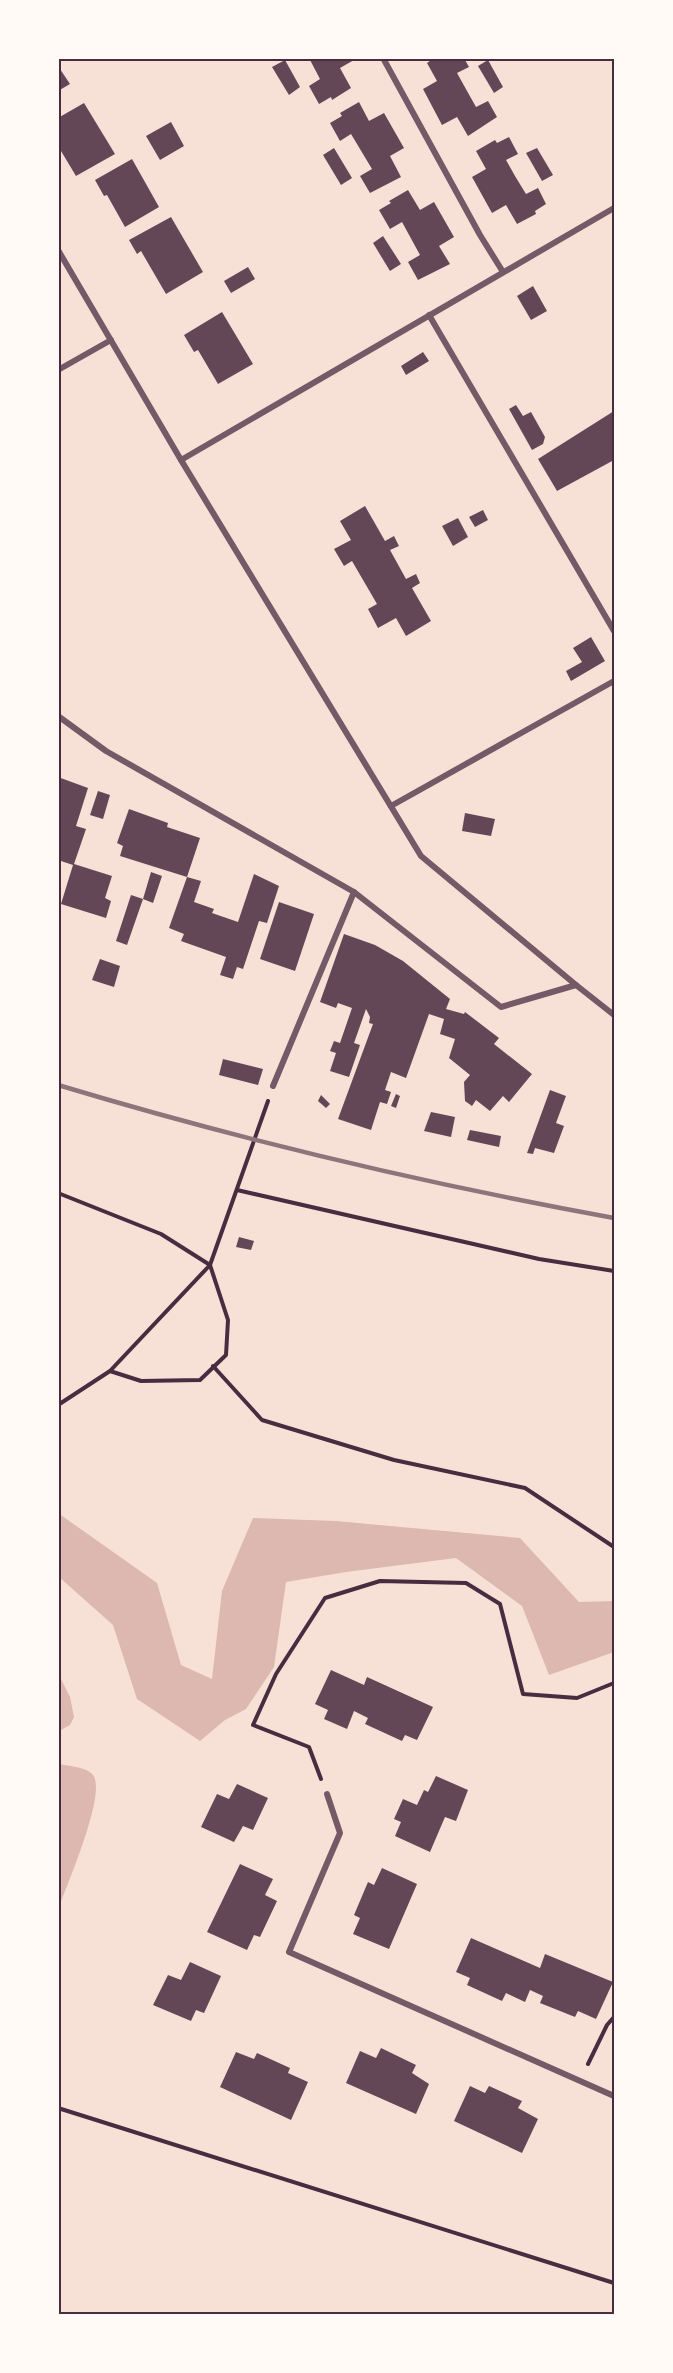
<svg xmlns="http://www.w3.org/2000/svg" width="673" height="2373" font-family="Rubik,sans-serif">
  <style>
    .water { fill: #dcb8b0 }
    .building { fill: #644757 }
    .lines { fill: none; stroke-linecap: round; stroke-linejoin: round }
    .path { stroke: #4a2c40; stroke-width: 4 }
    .minor { stroke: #755966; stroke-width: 6 }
    .rail { stroke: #8f747c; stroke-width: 4.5 }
    .neatline { fill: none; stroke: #4a2c40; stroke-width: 2 }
  </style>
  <rect width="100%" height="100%" fill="#f7e1d7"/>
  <g class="water">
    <polygon points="58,1513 157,1583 181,1665 212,1679 222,1591 253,1518 336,1521 520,1538 579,1602 614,1601 614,1652 549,1675 522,1606 456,1558 346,1572 286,1582 274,1667 246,1709 225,1720 200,1741 137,1699 113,1625 59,1577"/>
    <polygon points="58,1673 70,1697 74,1717 70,1725 59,1731"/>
    <path d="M59,1764C68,1766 87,1767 93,1775C107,1793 67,1885 59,1907Z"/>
  </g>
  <g class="building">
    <polygon points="309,58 353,58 354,60 340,68 351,88 332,100 331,97 319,104 309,86 320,79"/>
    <polygon points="434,58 464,58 469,67 457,73 476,107 488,101 497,117 468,136 457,117 442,125 423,89 437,81 427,63"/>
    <polygon points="285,60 300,87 289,95 272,67"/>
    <polygon points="488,60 503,87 494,93 478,66"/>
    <polygon points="58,66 70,84 58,91"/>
    <polygon points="359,102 369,121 384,113 404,148 390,156 401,177 370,193 360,176 372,169 351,134 340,141 330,123 342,116 340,113"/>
    <polygon points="84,103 115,154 76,176 58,146 58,118"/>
    <polygon points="171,122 184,146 160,160 146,136"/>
    <polygon points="509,137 518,154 506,160 515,176 526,194 538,188 546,204 535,211 536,214 517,224 506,205 492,213 472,177 486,169 476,151 495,140 497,143"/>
    <polygon points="334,148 352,178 341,185 323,155"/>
    <polygon points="537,148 553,175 542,181 526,153"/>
    <polygon points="132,159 159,207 125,227 107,195 104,196 95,180"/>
    <polygon points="408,190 420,210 434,202 454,237 439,246 450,264 418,280 408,262 420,255 402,222 390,229 379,210 391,203 389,201"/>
    <polygon points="171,217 203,272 166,294 141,251 137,254 129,240"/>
    <polygon points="383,236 401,264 390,271 373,243"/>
    <polygon points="248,267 255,279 231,293 224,281"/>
    <polygon points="533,286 547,311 531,320 517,296"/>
    <polygon points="222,312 253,364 218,384 198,350 194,352 184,335"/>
    <polygon points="423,352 429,361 406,375 401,366"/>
    <polygon points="516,405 523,416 531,412 545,437 543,444 532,450 509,409"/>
    <polygon points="614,411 614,460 557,491 538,459"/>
    <polygon points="365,506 385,541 394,536 399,546 390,550 406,579 416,574 420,583 412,588 431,621 406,636 396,618 378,628 368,609 377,604 352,561 344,566 334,549 351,540 340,521"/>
    <polygon points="483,510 488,520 475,527 469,517"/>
    <polygon points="458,518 468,537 453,546 442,526"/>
    <polygon points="591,637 605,661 571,681 566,671 582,662 573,648"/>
    <polygon points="58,777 88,788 76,826 86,829 74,864 112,876 105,898 111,901 106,918 61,904 73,865 58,860"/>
    <polygon points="98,791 110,795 103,819 90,815"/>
    <polygon points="129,809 168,823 167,827 200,838 187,877 120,856 123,846 117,843"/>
    <polygon points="465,813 495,819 491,836 462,831"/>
    <polygon points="151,872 162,876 153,903 143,899"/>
    <polygon points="254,874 279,886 267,923 259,921 243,969 237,967 233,979 220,975 226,957 181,941 184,934 169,928 187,877 201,881 194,902 214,909 212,913 238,922"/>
    <polygon points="131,895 143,899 127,945 116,941"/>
    <polygon points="279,902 314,914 295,971 260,959"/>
    <polygon points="344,934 375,945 403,961 450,999 446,1009 464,1014 465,1012 499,1038 494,1044 532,1074 509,1102 503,1096 490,1111 476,1100 472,1106 465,1101 464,1082 470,1075 449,1058 455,1039 440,1034 444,1019 429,1014 406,1078 391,1072 385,1090 391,1092 387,1104 380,1102 371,1130 338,1119 373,1024 369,1023 370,1017 366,1009 354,1043 360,1045 349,1077 330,1071 336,1053 330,1051 334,1041 340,1043 352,1008 338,1003 336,1008 320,1002"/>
    <polygon points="100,959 120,966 114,987 92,980"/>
    <polygon points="223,1059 263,1069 258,1085 219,1075"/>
    <polygon points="550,1090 566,1096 556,1123 564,1126 554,1153 535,1148 533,1154 527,1153"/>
    <polygon points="396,1094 400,1096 396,1108 391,1106"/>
    <polygon points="321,1095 330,1104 326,1108 318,1101"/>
    <polygon points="431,1112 455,1117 451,1137 424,1131"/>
    <polygon points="470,1130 501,1136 499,1147 467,1140"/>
    <polygon points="239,1237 254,1241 251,1250 236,1247"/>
    <polygon points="331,1670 364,1685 367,1677 433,1707 417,1740 405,1735 402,1741 365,1724 368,1718 354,1711 347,1729 324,1719 328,1710 315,1704"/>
    <polygon points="436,1776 468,1790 456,1821 445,1817 430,1852 395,1836 401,1822 394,1819 403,1799 417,1805 424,1790 428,1792"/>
    <polygon points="237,1784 268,1798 253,1830 243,1826 234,1842 201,1827 217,1794 229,1799"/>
    <polygon points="240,1864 273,1879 265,1895 277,1901 260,1937 254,1935 247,1950 207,1932"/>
    <polygon points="382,1868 417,1884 389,1949 353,1934 360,1918 354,1915 368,1882 374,1885"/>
    <polygon points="471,1938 540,1968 545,1954 613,1982 596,2019 578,2011 575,2017 540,2003 543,1996 530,1990 525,2002 506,1993 502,2001 467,1985 470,1978 456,1972"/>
    <polygon points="190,1962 221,1976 204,2013 196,2010 191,2021 153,2005 168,1975 181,1980"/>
    <polygon points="381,2048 416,2065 412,2073 429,2084 416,2114 346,2083 360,2051 376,2058"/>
    <polygon points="236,2052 254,2059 257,2053 290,2068 288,2073 308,2082 291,2120 220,2087"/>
    <polygon points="470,2086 485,2093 489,2086 522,2101 518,2108 538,2119 522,2153 454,2121"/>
  </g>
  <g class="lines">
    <g class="path">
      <polyline points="237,1190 539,1259 614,1271"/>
      <polyline points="58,1193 161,1234 210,1265 228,1320 226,1355 200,1380 141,1381 110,1371 58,1405"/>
      <polyline points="213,1366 262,1420 394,1460 525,1488 614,1547"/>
      <polyline points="110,1371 210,1265 268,1101"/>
      <polyline points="321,1779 309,1747 253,1725 276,1674 325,1598 380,1581 466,1583 500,1604 523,1694 577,1698 614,1683"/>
      <polyline points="588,2064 607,2025 614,2017"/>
      <polyline points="58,2108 614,2283"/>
    </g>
    <g class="minor">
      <polyline points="383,58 480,235 503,272"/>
      <polyline points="58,250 181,460 421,856 576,985"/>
      <polyline points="429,315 614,631"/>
      <polyline points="58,370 111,340"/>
      <polyline points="181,460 614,208"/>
      <polyline points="58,716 106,751 354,892 501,1007 576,985 614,1015"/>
      <polyline points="391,806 614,681"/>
      <polyline points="273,1086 354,892"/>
      <polyline points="327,1794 340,1833 289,1952 614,2096"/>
    </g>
    <path class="rail" d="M58,1085C241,1140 427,1184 614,1218"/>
  </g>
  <rect width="673" height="2373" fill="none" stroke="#fffaf5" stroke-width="120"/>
  <rect x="60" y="60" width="553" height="2253" class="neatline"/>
</svg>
